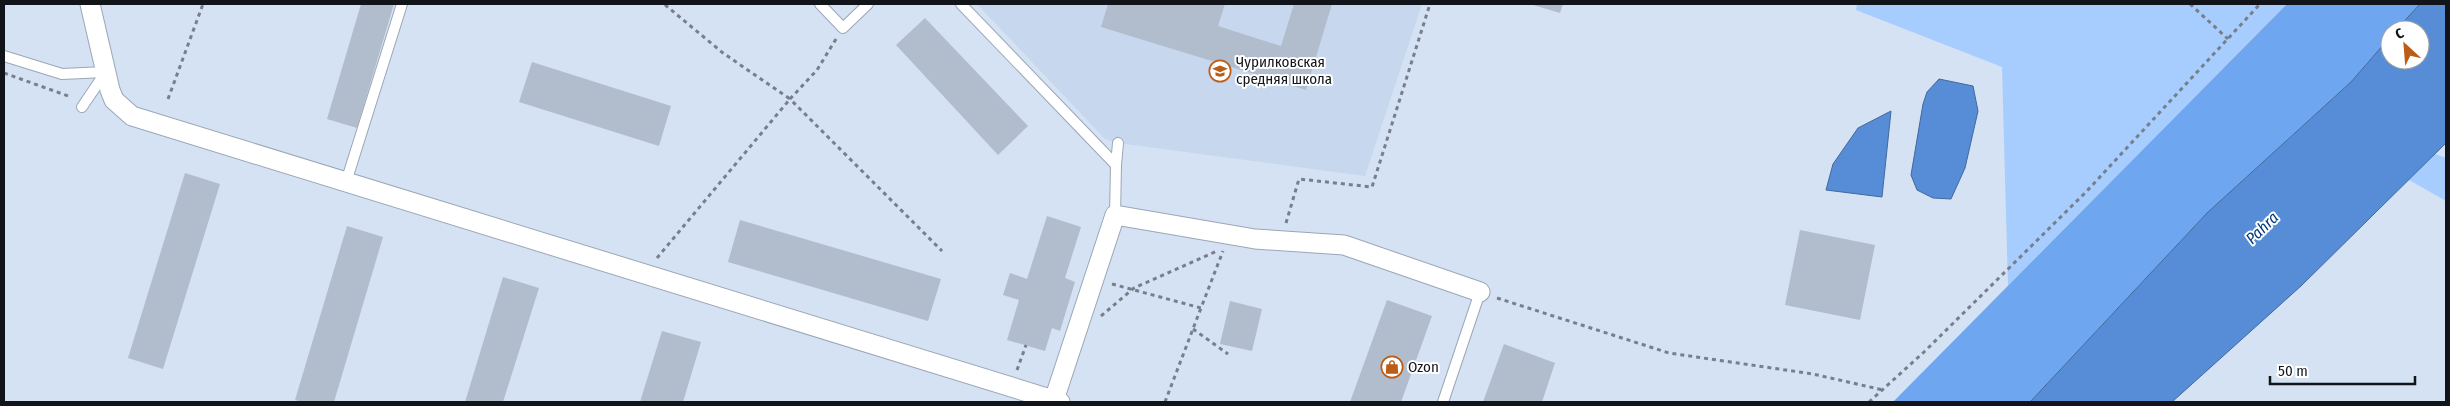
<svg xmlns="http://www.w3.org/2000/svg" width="2450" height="406" font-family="'Fira Sans Condensed',sans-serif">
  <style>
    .built { fill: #c6d7ee }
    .green { fill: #a7ccfe }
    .forest { fill: #6ea6f0 }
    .water { fill: #568dd6; stroke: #41699e }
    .building { fill: #b1bdcd }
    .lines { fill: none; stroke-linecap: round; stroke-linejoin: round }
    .lane-casing { stroke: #9ba7b7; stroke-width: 12 }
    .street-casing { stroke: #9ba7b7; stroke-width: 21 }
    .path { stroke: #777f8b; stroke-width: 3; stroke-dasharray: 4 4; stroke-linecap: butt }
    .lane { stroke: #fff; stroke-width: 10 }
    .street { stroke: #fff; stroke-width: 19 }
    .labels { text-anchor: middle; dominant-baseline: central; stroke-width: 4; stroke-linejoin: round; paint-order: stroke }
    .poi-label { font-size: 15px; fill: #11151a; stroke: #fff; text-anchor: start }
    .water-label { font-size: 16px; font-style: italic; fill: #003a7b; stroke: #fff }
  </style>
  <rect width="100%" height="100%" fill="#d5e2f3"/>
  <polygon class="built" points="977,4 1422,4 1365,176 1118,143 1105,139"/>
  <g class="green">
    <polygon points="1857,4 2287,4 2008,286 2002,67 1856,10"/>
    <polygon points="2435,154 2446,158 2446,201 2409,180"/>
  </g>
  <polygon class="forest" points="2287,4 2420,4 2396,30 2390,30 2390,37 2351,82 2207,213 2030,402 1893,402"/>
  <g class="water">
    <polygon points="2420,4 2446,4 2446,143 2301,286 2172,402 2030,402 2207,213 2351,82 2390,37 2390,60 2420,60 2420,30 2396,30"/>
    <polygon points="1939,79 1973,86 1978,111 1965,168 1951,199 1933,198 1917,190 1911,175 1923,104 1927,92"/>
    <polygon points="1891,111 1882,197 1826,190 1833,164 1858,128"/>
  </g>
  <g class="building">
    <polygon points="361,4 394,4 357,128 327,119"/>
    <polygon points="1108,4 1225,4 1218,26 1281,46 1294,4 1332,4 1306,90 1101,27"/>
    <polygon points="1530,4 1563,4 1560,13"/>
    <polygon points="925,18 1028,126 998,155 896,45"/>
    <polygon points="532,62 671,106 659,146 519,102"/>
    <polygon points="185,173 220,184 163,369 128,358"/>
    <polygon points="1047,216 1081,227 1065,278 1075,282 1060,331 1052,328 1045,351 1007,340 1019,300 1003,295 1010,273 1027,279"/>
    <polygon points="740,220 941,279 928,321 728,262"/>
    <polygon points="347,226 383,237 334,402 303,402 295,400"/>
    <polygon points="1800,230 1875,245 1860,320 1785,305"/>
    <polygon points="503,277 539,288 503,402 465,402"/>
    <polygon points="1387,300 1432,316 1401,402 1350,402"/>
    <polygon points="1230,301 1262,309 1252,351 1220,344"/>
    <polygon points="662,331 701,342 683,402 640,402"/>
    <polygon points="1504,344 1555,363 1542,402 1483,402"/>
  </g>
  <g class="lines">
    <g class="lane-casing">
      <g id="lane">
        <polyline points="820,4 843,28 868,4"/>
        <polyline points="961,4 1116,165 1115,215"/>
        <polyline points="4,56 62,74 105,72"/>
        <polyline points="82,107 105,73"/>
        <polyline points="1116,165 1118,143"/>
        <polyline points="346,182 402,4"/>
        <polyline points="1443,402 1480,292"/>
      </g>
    </g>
    <g class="street-casing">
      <g id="street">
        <polyline points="90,4 110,90 114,100 132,116 1060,402"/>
        <polyline points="1054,400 1115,215 1255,239 1344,245 1480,292"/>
      </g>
    </g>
    <g class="path">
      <polyline points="2190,4 2228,39"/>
      <polyline points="836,39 817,70 790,99 942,251"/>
      <polyline points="4,73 71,97"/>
      <polyline points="168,99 203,4"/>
      <polyline points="1286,223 1299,179 1372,187 1430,4"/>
      <polyline points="657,258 790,99 723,53 664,4"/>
      <polyline points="1112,284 1201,308 1223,251"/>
      <polyline points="1497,298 1669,353 1813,374 1883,390"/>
      <polyline points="1101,316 1134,288 1217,251"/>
      <polyline points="1193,329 1228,354"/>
      <polyline points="1017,370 1026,345"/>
      <polyline points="1165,402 1201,308"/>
      <polyline points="1869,402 1924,352 2086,192 2260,4"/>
    </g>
    <use href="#lane" class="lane"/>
    <use href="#street" class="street"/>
  </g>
  <defs>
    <g id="school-ring" transform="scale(1.125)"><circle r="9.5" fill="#fff" stroke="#bc5d17" stroke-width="1.5"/><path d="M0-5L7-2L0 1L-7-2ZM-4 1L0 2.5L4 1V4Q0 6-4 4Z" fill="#bc5d17"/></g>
    <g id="shop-ring" transform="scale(1.125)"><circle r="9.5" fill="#fff" stroke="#bc5d17" stroke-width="1.5"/><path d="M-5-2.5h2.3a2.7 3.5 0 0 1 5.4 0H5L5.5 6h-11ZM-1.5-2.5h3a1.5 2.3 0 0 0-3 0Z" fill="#bc5d17"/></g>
  </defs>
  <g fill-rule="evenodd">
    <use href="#school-ring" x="1220" y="71"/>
    <use href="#shop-ring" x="1392" y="367"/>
  </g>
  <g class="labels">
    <g class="poi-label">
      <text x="1236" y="62">Чурилковская<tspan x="1236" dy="17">средняя школа</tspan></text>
      <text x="1408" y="367">Ozon</text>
    </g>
    <g class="water-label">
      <text transform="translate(2262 228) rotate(-44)">Pahra</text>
    </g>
  </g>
  <rect width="2450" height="406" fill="none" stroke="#11151a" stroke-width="10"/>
  <g transform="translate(2405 45) rotate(334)"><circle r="24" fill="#ffffff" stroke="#a0a1a3"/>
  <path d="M0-4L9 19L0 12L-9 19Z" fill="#bc5d17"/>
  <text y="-8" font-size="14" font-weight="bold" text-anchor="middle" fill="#11151a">С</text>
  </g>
  <path d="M2270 376v8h145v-8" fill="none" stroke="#11151a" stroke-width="2.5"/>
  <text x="2278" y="376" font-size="15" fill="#11151a" stroke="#ffffff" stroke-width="4" paint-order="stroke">50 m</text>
</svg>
